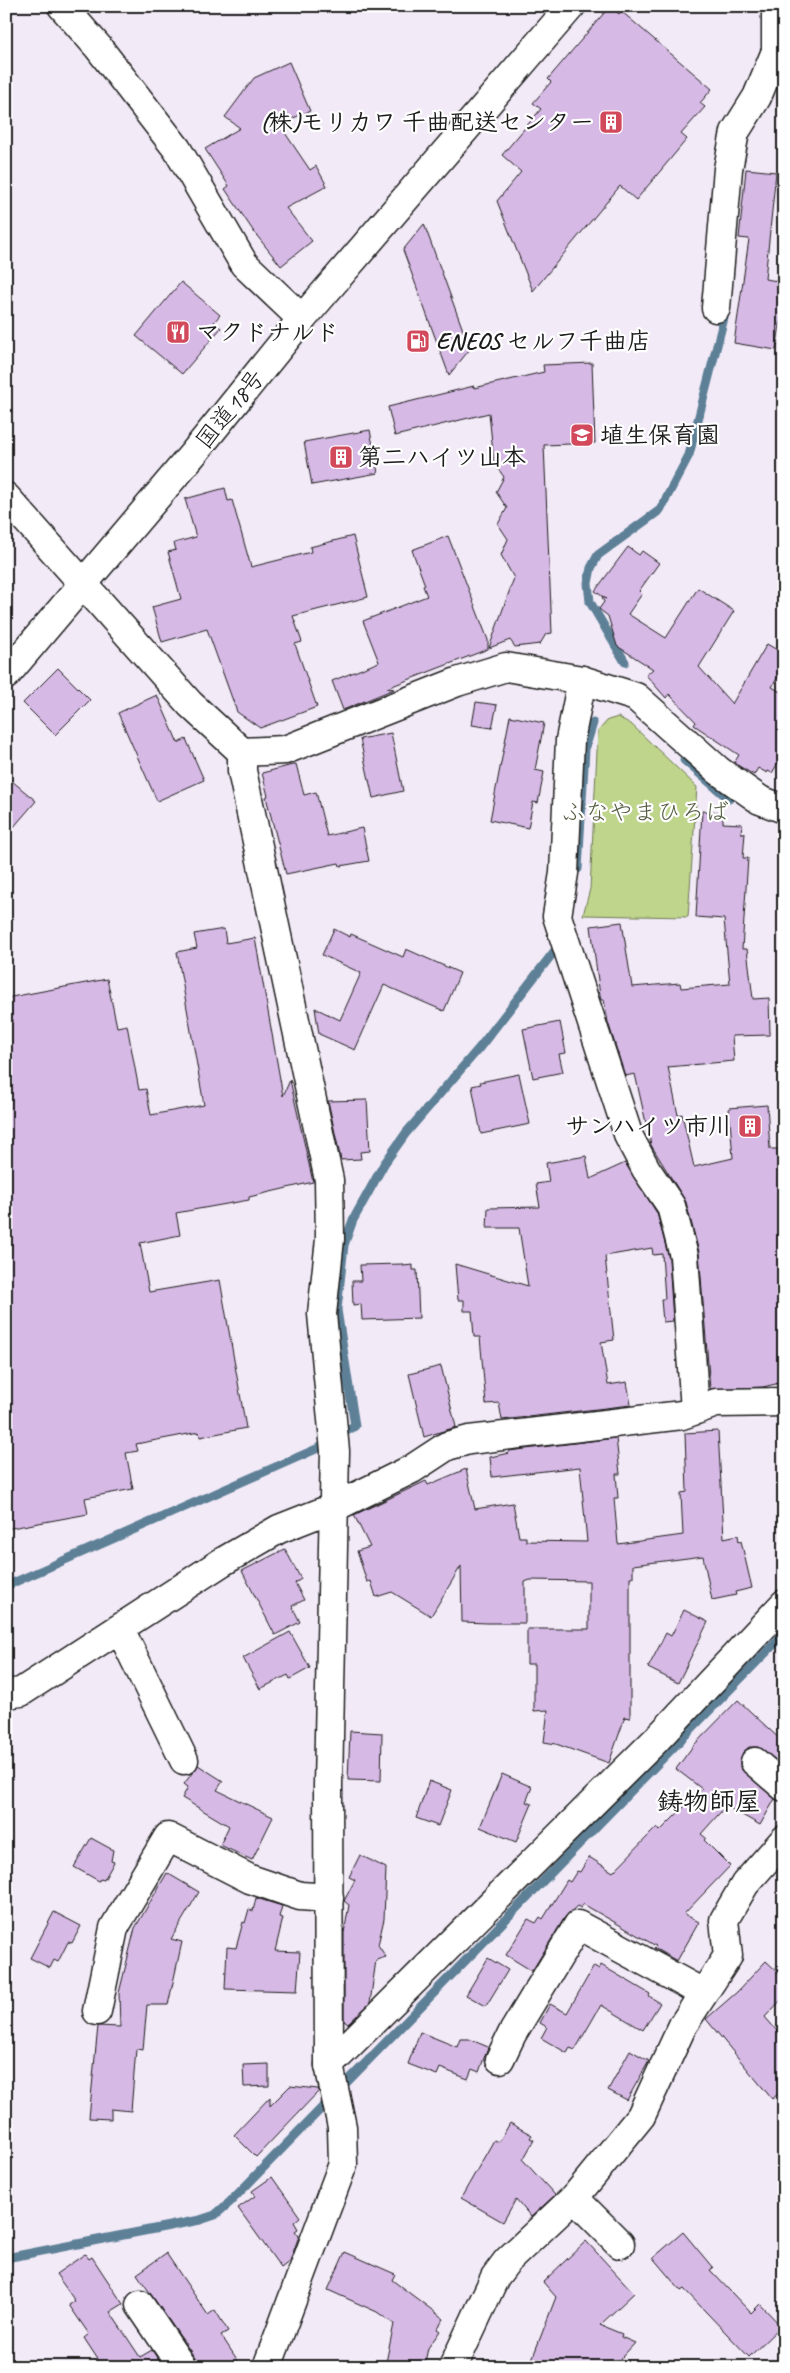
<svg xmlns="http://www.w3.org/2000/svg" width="790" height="2373" font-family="Caveat,'Klee One',sans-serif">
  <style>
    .green { fill: #bed58b; stroke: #6d7854 }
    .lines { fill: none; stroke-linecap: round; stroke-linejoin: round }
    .stream { stroke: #5d8096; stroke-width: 9 }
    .building { fill: #d7b9e6; stroke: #1c1c1c }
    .minor-casing { stroke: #1c1c1c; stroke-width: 31 }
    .highway-casing { stroke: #1c1c1c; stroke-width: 31 }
    .minor { stroke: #fff; stroke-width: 28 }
    .highway { stroke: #fff; stroke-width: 28 }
    .labels { text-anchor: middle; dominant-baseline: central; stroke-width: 4.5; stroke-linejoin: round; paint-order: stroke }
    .poi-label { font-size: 24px; font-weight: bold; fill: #1c1c1c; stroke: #fff; text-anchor: start }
    .street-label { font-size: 24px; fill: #1c1c1c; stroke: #fff }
    .park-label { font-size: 24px; fill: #555d43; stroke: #fff }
    .quarter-label { font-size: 26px; font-weight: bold; fill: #1c1c1c; stroke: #fff }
  </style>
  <rect width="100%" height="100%" fill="#f3eaf8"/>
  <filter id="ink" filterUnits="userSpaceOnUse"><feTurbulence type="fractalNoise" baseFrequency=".02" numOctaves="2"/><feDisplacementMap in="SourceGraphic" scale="10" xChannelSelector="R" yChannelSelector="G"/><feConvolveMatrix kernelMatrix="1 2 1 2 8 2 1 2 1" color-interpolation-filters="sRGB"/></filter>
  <g filter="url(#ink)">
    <polygon class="green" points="618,717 631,724 697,787 688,917 583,915 590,889 598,731 608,720"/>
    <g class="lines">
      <g class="stream">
        <polyline points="625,662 590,602 588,583 591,568 598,555 660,510 689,455 726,310"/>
        <polyline points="684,760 729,799"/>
        <polyline points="578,869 585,749 593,723"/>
        <polyline points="6,1586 323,1446 355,1426 337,1310 344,1245 353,1220 384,1164 406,1133 480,1047 560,944"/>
        <polyline points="6,2258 200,2220 215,2215 230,2202 784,1634"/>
      </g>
    </g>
    <g class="building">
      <polygon points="610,6 619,14 621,11 712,89 700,103 705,107 681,134 687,139 636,200 620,186 533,291 497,201 521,172 502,155 541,109 533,103 551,82 548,79"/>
      <polygon points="289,62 310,111 279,124 310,170 316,166 327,186 286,208 312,241 281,266 254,232 225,189 229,186 205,149 240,128 225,117 254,78"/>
      <polygon points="746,169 776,172 765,279 784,282 784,300 776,350 734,343 749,239 739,238"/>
      <polygon points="424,224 470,349 449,375 403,250"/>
      <polygon points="181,282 220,315 214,322 221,328 182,374 136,336"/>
      <polygon points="592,363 595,443 544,445 552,633 546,634 540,644 515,647 510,640 489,648 514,578 501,555 508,539 498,524 507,508 496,492 504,477 494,463 489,413 395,436 388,407 474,386 474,388 544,372 543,365"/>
      <polygon points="370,430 378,473 312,485 304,442"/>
      <polygon points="225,488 228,501 232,500 251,567 311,552 310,547 353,536 368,597 293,616 302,642 295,644 317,707 260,728 237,712 207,629 162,642 152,607 181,599 168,552 176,550 174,543 196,537 185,499"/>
      <polygon points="448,536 488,640 488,649 387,688 394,689 343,710 332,681 379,662 363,621 427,596 423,586 425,585 412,550"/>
      <polygon points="628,547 639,555 642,551 659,563 639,591 642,594 628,614 666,638 698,588 734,611 699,667 732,704 767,644 784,654 784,666 772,687 784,694 784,753 772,773 768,771 767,773 758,768 754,775 734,763 739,755 694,725 696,722 669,694 666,698 646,675 653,669 617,646 608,616 599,609 604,602 602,596 606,599 595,591"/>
      <polygon points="58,668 90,700 55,735 23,703"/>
      <polygon points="157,695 178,743 186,739 204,780 157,801 118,713"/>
      <polygon points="476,702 497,705 492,728 472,725"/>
      <polygon points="510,716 544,723 535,770 544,772 538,803 533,802 528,828 490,820"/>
      <polygon points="391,733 403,791 373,798 360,739"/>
      <polygon points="296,764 304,795 316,792 327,836 362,828 369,861 340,866 339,863 286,874 266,797 268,796 262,773"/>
      <polygon points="6,776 36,801 6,836"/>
      <polygon points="702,811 723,813 723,823 742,824 741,833 745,833 743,858 748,858 742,949 747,949 753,999 769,998 770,1035 732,1036 734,1061 668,1067 678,1115 682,1114 694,1167 733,1158 729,1108 767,1105 770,1149 778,1149 782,1212 778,1212 784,1251 784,1382 763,1387 710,1389 699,1252 686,1202 651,1145 635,1074 625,1076 608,1022 604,1000 601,1000 600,996 591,926 622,922 632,987 680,983 681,988 730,984 724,919 696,917"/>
      <polygon points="224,929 226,943 255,938 283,1096 290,1080 313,1182 249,1197 249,1200 176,1213 180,1235 140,1243 149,1292 220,1280 246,1428 200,1437 199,1432 136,1444 138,1451 126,1453 133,1489 85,1498 88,1514 6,1529 6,998 107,979 117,1027 127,1025 139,1090 146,1089 151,1115 204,1105 177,952 197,948 194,934"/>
      <polygon points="334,929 350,937 351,934 403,957 406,949 460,973 444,1011 384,985 355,1050 319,1034 315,1008 340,1020 361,973 322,955"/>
      <polygon points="560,1022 566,1053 559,1054 563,1072 533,1078 523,1029"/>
      <polygon points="519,1074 530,1124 481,1134 472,1086 481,1084 480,1082"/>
      <polygon points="367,1100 370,1151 360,1152 361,1159 341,1160 328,1101"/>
      <polygon points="586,1156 590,1179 625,1163 657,1213 669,1259 673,1321 663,1322 661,1299 665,1299 662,1254 653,1255 652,1248 605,1256 614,1340 601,1342 608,1385 627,1382 631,1405 502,1420 499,1403 486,1404 480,1337 474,1337 472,1311 464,1311 464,1300 458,1300 455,1264 528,1286 519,1228 487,1228 488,1208 540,1207 536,1184 549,1182 546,1163"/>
      <polygon points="403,1264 403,1266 413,1265 413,1270 417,1270 419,1318 362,1320 361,1304 353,1305 352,1281 361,1281 360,1265"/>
      <polygon points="441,1366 456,1427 424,1437 409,1374"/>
      <polygon points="718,1431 724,1538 738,1535 739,1542 741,1541 752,1588 735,1592 736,1595 712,1600 703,1556 633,1565 633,1577 630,1577 630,1718 625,1717 609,1763 556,1744 544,1742 548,1710 534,1711 534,1664 527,1664 527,1629 589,1629 589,1581 530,1580 525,1582 525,1623 487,1623 462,1622 461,1566 431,1616 392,1592 376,1597 371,1581 367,1582 357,1551 370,1547 354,1515 426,1481 428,1485 466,1469 475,1509 513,1503 519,1537 526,1537 526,1541 587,1542 580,1467 492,1477 490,1457 509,1453 509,1451 616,1438 620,1474 616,1474 618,1498 614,1498 618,1544 683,1535 681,1493 687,1492 685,1433"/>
      <polygon points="285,1549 301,1579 295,1583 304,1600 292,1606 300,1622 275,1635 242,1571"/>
      <polygon points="684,1610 708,1622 678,1683 648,1668 666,1633 671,1636"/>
      <polygon points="290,1632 310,1668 290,1679 288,1675 260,1689 243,1658"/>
      <polygon points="738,1700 784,1743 784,1766 758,1747 749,1747 743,1752 740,1760 740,1768 775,1799 760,1825 726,1806 701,1834 706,1838 704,1840 730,1866 684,1914 699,1922 677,1961 654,1948 656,1946 583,1904 581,1908 577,1906 565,1917 532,1971 506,1955 528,1919 536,1923 540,1917 543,1919 567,1880 570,1882 577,1871 580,1872 589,1857 613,1872 657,1827 660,1831 702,1789 676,1769 693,1746"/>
      <polygon points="350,1731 382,1733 381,1781 348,1780"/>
      <polygon points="198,1765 223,1781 217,1790 273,1817 252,1860 220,1845 229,1826 182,1798 188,1787 184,1784"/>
      <polygon points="502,1774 532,1787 526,1802 532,1804 516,1842 480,1827"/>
      <polygon points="429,1781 452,1790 438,1826 416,1818"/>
      <polygon points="91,1838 113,1850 111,1861 114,1862 104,1880 100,1879 99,1881 74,1867"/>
      <polygon points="360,1855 386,1868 384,1919 378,1945 386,1957 376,1960 370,2003 348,2024 344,2021 344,1933 349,1905 344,1901 355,1880 349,1877"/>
      <polygon points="167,1873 199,1892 171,1939 182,1942 168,2005 147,2005 143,2050 136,2049 131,2111 111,2109 111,2119 89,2118 98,2026 120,2027 119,1993 135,1928"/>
      <polygon points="256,1898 282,1906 279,1917 283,1918 275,1951 300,1952 297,1991 225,1989 227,1947 236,1948 243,1922 245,1923 249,1909 253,1911"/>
      <polygon points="54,1912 81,1926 72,1943 68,1942 58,1962 54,1960 50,1968 30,1958"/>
      <polygon points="488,1958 508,1970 486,2006 466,1995"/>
      <polygon points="766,1961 784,1978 784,1997 765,2017 784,2039 784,2089 772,2099 706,2019 737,1992"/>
      <polygon points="601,1965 650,1994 649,1996 660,2003 643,2030 601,2005 575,2050 570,2048 567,2053 541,2038 547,2027 540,2023 550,2004 567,2013 594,1966 599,1969"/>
      <polygon points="420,2032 457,2047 460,2039 469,2039 488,2047 479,2072 472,2069 468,2079 440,2068 437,2075 408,2064"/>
      <polygon points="630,2050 649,2061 627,2100 608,2090"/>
      <polygon points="269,2064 269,2086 244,2087 243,2065"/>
      <polygon points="290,2086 318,2089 319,2091 256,2157 234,2135 270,2097 270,2106"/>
      <polygon points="510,2123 532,2135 530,2138 534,2140 523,2160 555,2195 531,2217 516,2199 503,2222 461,2198 494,2140 499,2142"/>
      <polygon points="272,2177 300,2217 294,2222 298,2229 295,2231 299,2236 290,2261 281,2268 238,2208 255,2196 252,2191"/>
      <polygon points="683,2232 713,2268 710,2270 751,2313 760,2304 781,2326 749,2357 684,2289 681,2291 653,2258"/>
      <polygon points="586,2241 634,2293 600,2325 622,2334 621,2337 635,2343 613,2367 529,2367 556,2297 543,2282"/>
      <polygon points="345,2252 395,2274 392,2280 444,2319 437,2329 440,2331 428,2348 424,2367 385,2367 394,2324 377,2312 328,2290"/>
      <polygon points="166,2253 208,2315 215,2310 228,2331 221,2335 242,2367 197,2367 195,2358 137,2274"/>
      <polygon points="85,2254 89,2259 92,2257 123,2304 110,2312 140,2357 152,2350 163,2367 103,2367 84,2338 89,2334 69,2305 75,2301 56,2274"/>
    </g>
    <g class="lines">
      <g class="minor-casing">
        <g id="minor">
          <polyline points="62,6 98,47 177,149 244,264 302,319"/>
          <polyline points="716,308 728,169 735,132 757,97 776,51 776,6"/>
          <polyline points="6,497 190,704 242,752 242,771 329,1180 330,1239 322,1314 335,1451 328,1785 329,2065 342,2127 343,2164 267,2367"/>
          <polyline points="582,680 570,740 564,873 557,916 629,1137 646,1169 671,1206 684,1256 695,1410"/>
          <polyline points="242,752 285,750 457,682 506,667 582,680 636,697 719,771 760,800 784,809"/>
          <polyline points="120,1629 184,1760"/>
          <polyline points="6,1694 21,1692 222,1562 279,1529 335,1507 412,1469 447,1446 469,1440 682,1415 716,1403 784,1402"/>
          <polyline points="755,1762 784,1787"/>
          <polyline points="97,2011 114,1928 168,1837 250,1879 300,1896 329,1898"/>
          <polyline points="500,2059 512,2034 578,1925 703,1993"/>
          <polyline points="329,2065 656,1740 784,1604"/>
          <polyline points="574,2198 620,2244"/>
          <polyline points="140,2305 182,2367"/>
          <polyline points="453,2367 495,2277 507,2261 574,2198 641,2116 683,2025 728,1956 724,1920 745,1884 784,1840"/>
        </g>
      </g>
      <g class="highway-casing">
        <polyline id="highway" points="6,675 193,454 302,319 571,6"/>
      </g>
      <use href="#minor" class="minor"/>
      <use href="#highway" class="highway"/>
    </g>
  </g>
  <defs>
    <g id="building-square" transform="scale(1.25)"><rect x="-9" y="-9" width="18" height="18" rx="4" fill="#d1495b" stroke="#fff"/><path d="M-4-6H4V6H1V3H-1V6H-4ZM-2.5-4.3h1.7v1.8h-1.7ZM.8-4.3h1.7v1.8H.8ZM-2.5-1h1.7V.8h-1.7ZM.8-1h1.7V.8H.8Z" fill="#fff"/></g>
    <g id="restaurant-square" transform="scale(1.25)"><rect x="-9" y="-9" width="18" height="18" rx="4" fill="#d1495b" stroke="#fff"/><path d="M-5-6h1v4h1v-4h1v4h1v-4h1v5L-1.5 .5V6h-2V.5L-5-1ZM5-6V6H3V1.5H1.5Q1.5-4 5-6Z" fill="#fff"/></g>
    <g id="fuel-square" transform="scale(1.25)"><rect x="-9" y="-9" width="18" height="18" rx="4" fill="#d1495b" stroke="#fff"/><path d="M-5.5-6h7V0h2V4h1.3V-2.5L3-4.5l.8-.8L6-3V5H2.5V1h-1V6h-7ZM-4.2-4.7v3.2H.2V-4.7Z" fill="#fff"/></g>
    <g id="school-square" transform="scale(1.25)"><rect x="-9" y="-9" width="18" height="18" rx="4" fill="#d1495b" stroke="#fff"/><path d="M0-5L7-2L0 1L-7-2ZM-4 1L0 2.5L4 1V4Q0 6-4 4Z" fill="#fff"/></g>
  </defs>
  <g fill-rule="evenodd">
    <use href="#building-square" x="611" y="122"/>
    <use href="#restaurant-square" x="178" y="332"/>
    <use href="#fuel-square" x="418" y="341"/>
    <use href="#school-square" x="582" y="435"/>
    <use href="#building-square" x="341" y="457"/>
    <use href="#building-square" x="750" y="1126"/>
  </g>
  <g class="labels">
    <g class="poi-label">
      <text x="594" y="122" text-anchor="end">(株)モリカワ 千曲配送センター</text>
      <text x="196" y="332">マクドナルド</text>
      <text x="436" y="341">ENEOS セルフ千曲店</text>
      <text x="600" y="435">埴生保育園</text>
      <text x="358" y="457">第二ハイツ山本</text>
      <text x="732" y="1126" text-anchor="end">サンハイツ市川</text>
    </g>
    <g class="street-label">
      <text transform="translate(230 409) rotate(-51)">国道18号</text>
    </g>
    <g class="park-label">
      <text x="645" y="812">ふなやまひろば</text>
    </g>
    <g class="quarter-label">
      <text x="709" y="1801">鋳物師屋</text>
    </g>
  </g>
  <rect width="790" height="2373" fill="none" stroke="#fff" stroke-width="25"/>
  <rect x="12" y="12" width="765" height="2348" fill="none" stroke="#1c1c1c" stroke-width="2" filter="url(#ink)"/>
</svg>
